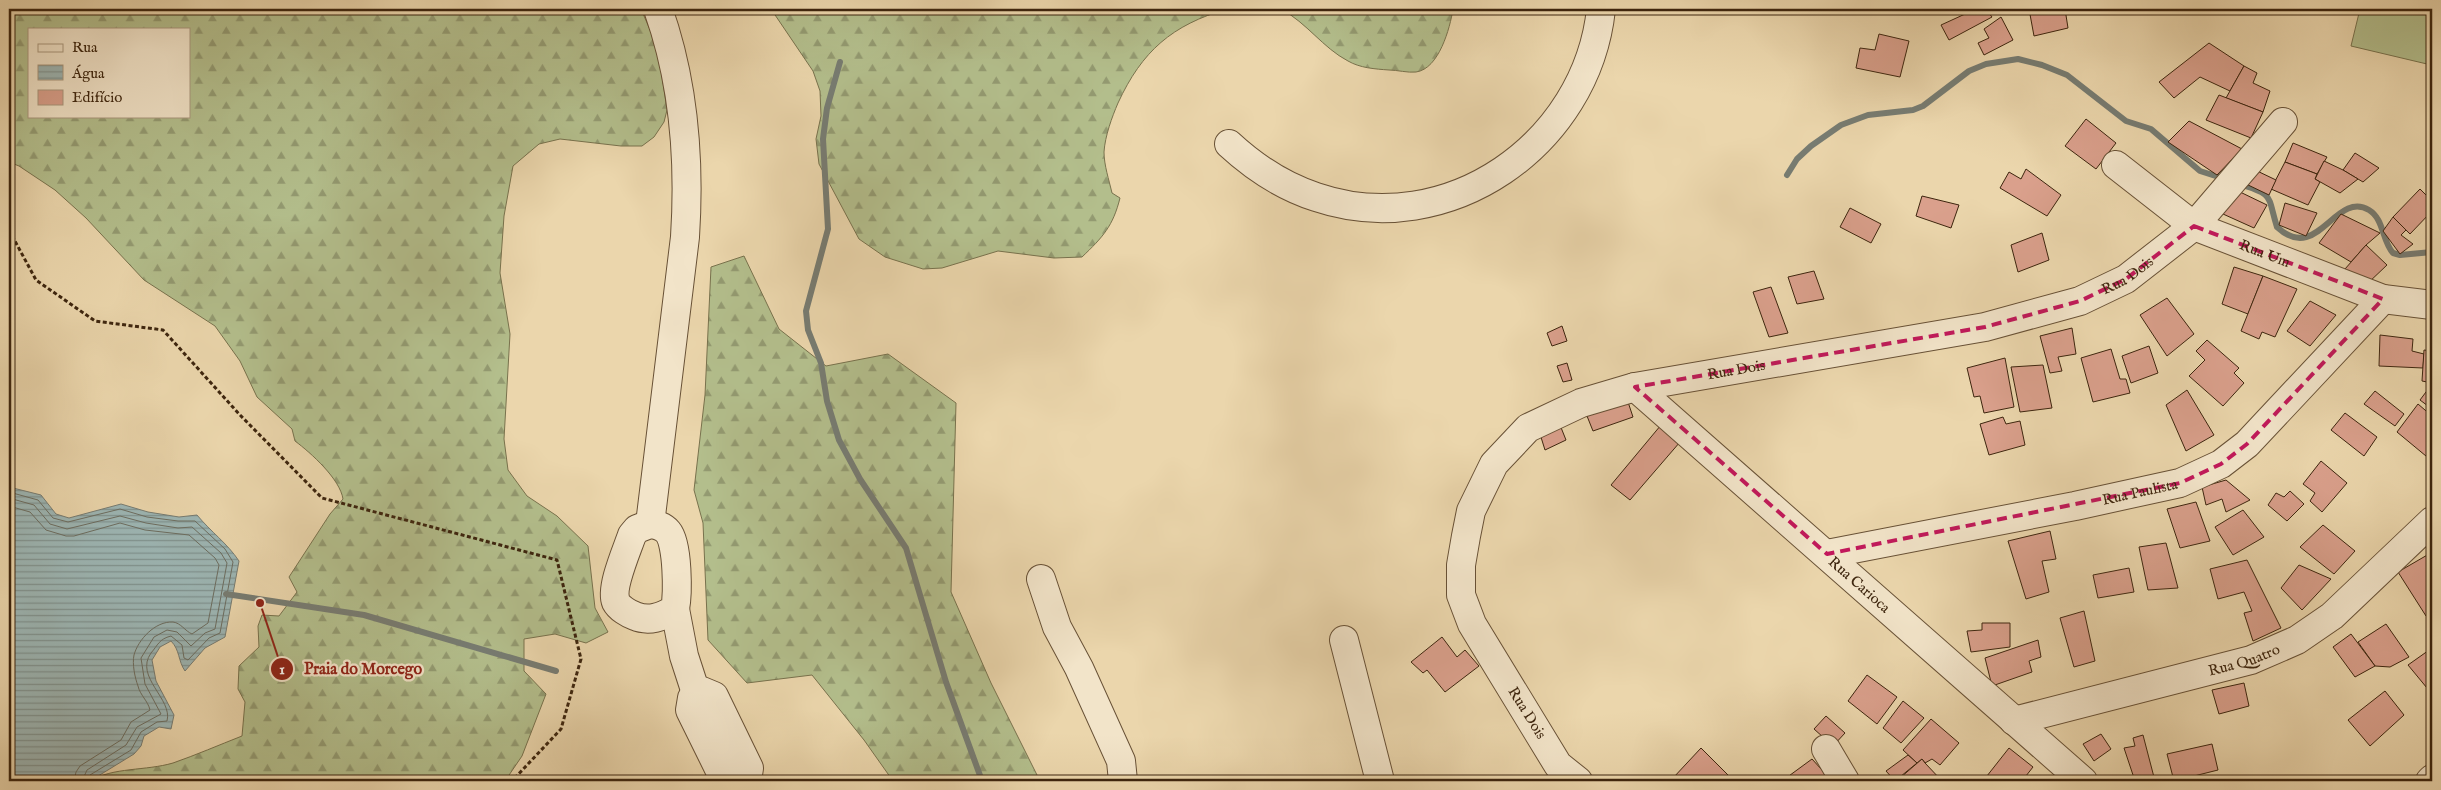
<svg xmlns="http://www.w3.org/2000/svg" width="2441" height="790" font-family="'IM FELL English',serif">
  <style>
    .forest { fill: url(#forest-firs); stroke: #78724d; fill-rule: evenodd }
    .pitch { fill: #b3be8c; stroke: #78724d }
    .water { fill: url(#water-rules); stroke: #777c72 }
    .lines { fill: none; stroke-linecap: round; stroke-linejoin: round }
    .shore { stroke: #6d6e61; stroke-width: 1 }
    .stream { stroke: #777c72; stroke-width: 6 }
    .building { fill: #daa08c; stroke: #3d250e }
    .minor-casing { stroke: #685136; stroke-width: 30 }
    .path { stroke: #3d250e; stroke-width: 3; stroke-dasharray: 4 2.5; stroke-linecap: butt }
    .minor { stroke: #f2e4c9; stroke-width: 28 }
    .marked { fill: none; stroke: #c2185b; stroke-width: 4; stroke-dasharray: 10 6; stroke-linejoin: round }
    .labels { text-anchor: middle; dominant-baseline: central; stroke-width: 4.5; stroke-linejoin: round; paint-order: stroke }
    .street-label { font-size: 15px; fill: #3d250e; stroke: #f2e4c9 }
    .leader { fill: none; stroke: #8f2418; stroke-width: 2 }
    .callout-dot { fill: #8f2418; stroke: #f2e4c9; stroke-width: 2 }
    .mark-label { font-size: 15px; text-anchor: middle; font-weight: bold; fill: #fff }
    .callout-label { font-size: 16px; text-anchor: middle; font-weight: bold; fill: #8f2418; stroke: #f2e4c9; stroke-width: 4.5; stroke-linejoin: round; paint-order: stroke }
  </style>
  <defs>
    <pattern id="forest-firs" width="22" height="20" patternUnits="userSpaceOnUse" patternTransform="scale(1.25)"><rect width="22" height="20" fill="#b3be8c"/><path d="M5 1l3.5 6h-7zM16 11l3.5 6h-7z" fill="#939a71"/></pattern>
    <pattern id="water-rules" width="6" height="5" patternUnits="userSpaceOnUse" patternTransform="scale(1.25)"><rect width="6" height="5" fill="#9db6b4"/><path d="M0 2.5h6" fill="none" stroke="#819491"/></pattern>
  </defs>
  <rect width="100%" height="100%" fill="#ebd6ac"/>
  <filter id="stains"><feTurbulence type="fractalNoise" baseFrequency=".004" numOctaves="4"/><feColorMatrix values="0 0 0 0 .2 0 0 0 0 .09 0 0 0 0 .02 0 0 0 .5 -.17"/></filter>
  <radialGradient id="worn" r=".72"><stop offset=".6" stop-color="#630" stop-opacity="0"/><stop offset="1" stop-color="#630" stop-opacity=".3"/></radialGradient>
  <g class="forest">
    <path d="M9,9H641L658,48L667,110L664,122L654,137L642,146H621L560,139L539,144L513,166L504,216L500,273L510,334L504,439L508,470L527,496L557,516L588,546L595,608L608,632L586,643L555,634L524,639V671L546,694L522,756L505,781H90C113,767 146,771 173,763C196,755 219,745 242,736L245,702L238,689L239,666L259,647L258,626L262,615L279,616L297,592L289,577L330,514L343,499C340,479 311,453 295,441L292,429L257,397L240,361L215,326L144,280L86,218L55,190L19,166L9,162ZM29,29H189V116H29Z"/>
    <path d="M771,9H1227C1172,25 1142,51 1118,103C1112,117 1105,136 1104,152C1104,165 1109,180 1112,193L1120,198C1113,226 1103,237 1082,257L1054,258L998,251L942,268L923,269L885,257L859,239L819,164L816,139L821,116L820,91L813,71Z"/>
    <path d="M1281,9H1453C1450,28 1439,69 1416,72C1408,73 1397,70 1389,70C1375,69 1360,68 1348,61C1323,48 1307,23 1281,9Z"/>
    <polygon points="744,256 779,329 826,366 888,354 956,403 951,592 991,683 1040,781 893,781 864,740 812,675 747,683 708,640 703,523 694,490 705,395 711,267"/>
  </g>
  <polygon class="pitch" points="2360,9 2432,9 2432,41 2427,64 2351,46"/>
  <path class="water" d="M9,487L41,495L56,514L69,518L121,504L148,512L179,517L197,515C211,532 227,543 239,561L225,637L205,648L185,671C178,661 180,650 171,641L160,647L152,660L156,681L174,715L171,729L159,727L144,736L141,746L134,754L90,781H9Z"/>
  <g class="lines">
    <g class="shore">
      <path d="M9,492L38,500L53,518L68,522L120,509L147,517L178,521H195L225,549L233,562L220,633L209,638L188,660L184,658L182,645L171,636C159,639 158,645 151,653C134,677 173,699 167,721L157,722L141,732L131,750L90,775L88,781"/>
      <polyline points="9,498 34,505 50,524 67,529 120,516 146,523 178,528 192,527 221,553 227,563 215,629 205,633 191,646 177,632 167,630 154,637 141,658 145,684 161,714 137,727 126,745 87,770 82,781"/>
      <path d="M9,506L30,512L46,530L66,536H74L120,523L145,530L189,535L215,558L219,565L208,623L192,634C185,631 181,623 173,622C155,621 138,640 134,655C132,664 135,678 138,686C140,695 148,701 150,710L131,722L121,740L80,766L76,772L74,781"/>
    </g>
    <g class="stream">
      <polyline points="840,62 827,108 823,139 828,229 806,311 808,330 821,363 827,401 839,440 860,479 906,548 946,682 982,781"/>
      <polyline points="1787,175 1797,159 1811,146 1841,125 1868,115 1913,110 1923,106 1969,71 1986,64 2018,59 2042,65 2067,75 2126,121 2151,129 2200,171 2225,179"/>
      <path d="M2239,184C2275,195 2267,195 2277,227C2318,265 2335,190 2369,210C2384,219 2382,241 2393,253L2400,255L2432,252"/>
      <polyline points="226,594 364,615 556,671"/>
    </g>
  </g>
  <g class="building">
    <polygon points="1976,9 1986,9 1992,17 1949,40 1941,25"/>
    <polygon points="2029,9 2065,9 2068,28 2034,36"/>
    <rect x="2139" y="9" width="36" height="3"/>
    <polygon points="2001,17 2013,40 1984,55 1978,43 1989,38 1984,29"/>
    <polygon points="1879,34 1909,41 1900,77 1856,68 1860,48 1875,50"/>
    <polygon points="2209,43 2244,66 2230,91 2200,77 2174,98 2159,82"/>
    <polygon points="2244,66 2257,73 2253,83 2270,91 2263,112 2226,98"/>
    <polygon points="2219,95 2263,112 2251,138 2206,120"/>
    <polygon points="2086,119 2116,143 2096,169 2065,146"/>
    <polygon points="2189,121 2242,149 2217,175 2168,142"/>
    <polygon points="2293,143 2327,157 2317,174 2285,162"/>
    <polygon points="2355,153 2379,168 2363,182 2343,170"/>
    <polygon points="2324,161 2343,170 2358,179 2340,193 2315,179"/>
    <polygon points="2285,162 2317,174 2315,179 2320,182 2308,205 2271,189"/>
    <polygon points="2026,169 2061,195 2047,216 2000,188 2009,172 2021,179"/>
    <polygon points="2253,169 2276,180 2269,195 2246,184"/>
    <polygon points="2420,189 2432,201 2432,211 2410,234 2393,217"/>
    <polygon points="2238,191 2267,205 2254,228 2223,214"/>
    <polygon points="1922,196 1959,205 1951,228 1916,216"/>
    <polygon points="2285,203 2317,213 2306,236 2279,225"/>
    <polygon points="1850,208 1881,224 1871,243 1840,227"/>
    <polygon points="2341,214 2380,233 2366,245 2351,262 2319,243"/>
    <polygon points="2393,217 2406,230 2401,235 2413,244 2400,254 2383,231"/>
    <polygon points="2042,233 2049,260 2018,272 2011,245"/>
    <polygon points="2366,245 2387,265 2367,284 2345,269"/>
    <polygon points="2234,267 2263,276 2248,314 2222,304"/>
    <polygon points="1814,271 1824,299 1797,304 1788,277"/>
    <polygon points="2263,276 2297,289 2275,337 2262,332 2259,339 2241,331"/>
    <polygon points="1771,287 1788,333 1769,337 1753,292"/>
    <polygon points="2167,298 2194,334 2167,356 2140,315"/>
    <polygon points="2310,301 2336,315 2310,346 2287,331"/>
    <polygon points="1562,326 1567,341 1552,346 1547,333"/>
    <polygon points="2072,328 2076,354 2058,357 2062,371 2050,373 2040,336"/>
    <polygon points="2380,335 2413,339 2412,351 2424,354 2423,368 2379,366"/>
    <polygon points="2207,340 2239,368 2234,373 2244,383 2223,406 2189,376 2205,360 2196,351"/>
    <polygon points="2149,346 2158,373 2131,383 2122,356"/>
    <polygon points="2111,349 2120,379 2126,379 2130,393 2093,402 2081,358"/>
    <polygon points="2424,350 2432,351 2432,383 2422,381"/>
    <polygon points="2005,358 2014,407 1984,413 1980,396 1974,397 1967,368"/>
    <polygon points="1567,363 1572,380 1563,382 1557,366"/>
    <polygon points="2043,365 2052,408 2020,412 2011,367"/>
    <polygon points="2429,388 2432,390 2432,409 2420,400"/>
    <polygon points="2187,390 2214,435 2186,451 2166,405"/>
    <polygon points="2375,391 2404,414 2395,426 2364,404"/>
    <polygon points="1628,402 1633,417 1593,431 1587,416"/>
    <polygon points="2418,404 2432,416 2432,461 2397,432"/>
    <polygon points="2345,413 2377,437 2364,456 2331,430"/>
    <polygon points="2003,417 2006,424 2020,421 2025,445 1989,455 1980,424"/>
    <polygon points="1560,425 1566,440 1545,450 1540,434"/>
    <polygon points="1661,425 1680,442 1630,500 1611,485"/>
    <polygon points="2321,461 2347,483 2322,512 2310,501 2315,493 2303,484"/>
    <polygon points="2226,480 2250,500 2226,512 2222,499 2206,505 2202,487"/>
    <polygon points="2290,491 2304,504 2287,521 2268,505 2276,493 2284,497"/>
    <polygon points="2196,502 2210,541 2180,548 2167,509"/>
    <polygon points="2243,510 2264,537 2233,555 2215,527"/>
    <polygon points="2323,525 2355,551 2334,574 2300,547"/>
    <polygon points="2050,531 2056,559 2042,561 2049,592 2026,599 2008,541"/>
    <polygon points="2166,543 2178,588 2148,590 2139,547"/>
    <polygon points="2429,554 2432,559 2432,612 2426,616 2398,572"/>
    <polygon points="2247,560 2281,628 2253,641 2244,613 2252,611 2244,592 2218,599 2210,569"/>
    <polygon points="2299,565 2331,579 2302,610 2281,588"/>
    <polygon points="2129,568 2134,592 2098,598 2093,575"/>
    <polygon points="2084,611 2095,661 2074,667 2060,618"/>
    <polygon points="1982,623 2010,623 2010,647 1971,652 1967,631 1982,630"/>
    <polygon points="2386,624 2409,657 2390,667 2375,666 2358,642"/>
    <polygon points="2351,634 2375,666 2355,677 2333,647"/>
    <polygon points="1442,637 1457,657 1465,650 1479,666 1445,692 1427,670 1423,673 1411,662"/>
    <polygon points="2038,640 2041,657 2029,661 2032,672 1992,686 1985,658"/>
    <polygon points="2432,648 2432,685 2427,688 2408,665"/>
    <polygon points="1867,675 1897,697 1877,724 1848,701"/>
    <polygon points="2244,683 2249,706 2219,714 2212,690"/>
    <polygon points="2385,691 2404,715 2370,746 2348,720"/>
    <polygon points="1903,701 1924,718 1901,743 1883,728"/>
    <polygon points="1826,716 1845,733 1833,746 1814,729"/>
    <polygon points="1931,719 1959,743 1940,765 1932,759 1925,763 1922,759 1917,763 1903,750"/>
    <polygon points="2101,734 2111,749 2094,761 2083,744"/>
    <polygon points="2143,735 2155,781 2135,781 2124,748 2135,746 2133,738"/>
    <polygon points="2212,744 2218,770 2174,781 2167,754"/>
    <polygon points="1701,748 1732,779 1730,781 1677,781 1673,778"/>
    <polygon points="2009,748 2033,767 2022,781 1983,781"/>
    <polygon points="1908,755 1917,763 1895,781 1886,771"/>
    <polygon points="1812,759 1832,781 1782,781"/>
    <polygon points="1922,759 1925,763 1942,781 1902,781 1900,778"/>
  </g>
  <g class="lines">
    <g class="minor-casing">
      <g id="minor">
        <path d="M1229,144C1255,168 1282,186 1316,197C1448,242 1587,144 1601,9"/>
        <path id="s1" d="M2116,165L2194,226L2383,299L2432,305"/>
        <path id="s2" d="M1635,387L2083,781"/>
        <path d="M650,524L685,237C690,160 684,82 658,9"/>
        <path d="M650,524C657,525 663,526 668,532C678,544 678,594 675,609C662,617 649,622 635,616C629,614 619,608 616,602C610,588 627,550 632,535L637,529Z"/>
        <path id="s3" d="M1827,554L2075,506L2180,483L2221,464L2247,444L2383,299"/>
        <polyline points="1041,579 1057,627 1079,668 1121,761 1123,781"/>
        <polyline points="675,609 684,656 696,693"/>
        <polyline points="1344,640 1380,781"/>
        <path id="s4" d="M2014,721L2251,660L2297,640L2332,616L2432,521"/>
        <polyline points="1826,749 1845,781"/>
        <polyline points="725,781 690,710 692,698 702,691 714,696 749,768 747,781"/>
        <path id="s5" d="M1578,781L1558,765L1472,624L1461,595V565L1466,536L1471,511L1494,464L1528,428L1581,403L1635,387L1985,327L2080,301L2126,279L2194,226L2283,122"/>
        <polyline points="2430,781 2432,779"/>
      </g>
    </g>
    <polyline class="path" points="9,230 36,280 95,321 163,330 240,415 322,498 557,560 581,659 561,729 512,781"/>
    <use href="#minor" class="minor"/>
  </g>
  <path class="marked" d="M2194,226L2383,299L2247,444L2221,464L2180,483L1827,554L1635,387L1985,327L2080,301L2126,279Z"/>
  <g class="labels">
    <g class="street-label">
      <text stroke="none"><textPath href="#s1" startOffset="175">Rua Um</textPath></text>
      <text stroke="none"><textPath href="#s5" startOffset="1031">Rua Dois</textPath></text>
      <text stroke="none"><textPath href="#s5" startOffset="626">Rua Dois</textPath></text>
      <text stroke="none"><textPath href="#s3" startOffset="319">Rua Paulista</textPath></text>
      <text stroke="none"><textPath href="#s2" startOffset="299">Rua Carioca</textPath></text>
      <text stroke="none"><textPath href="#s4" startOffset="238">Rua Quatro</textPath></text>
      <text transform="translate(1527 713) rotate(58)">Rua Dois</text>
    </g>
  </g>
  <path class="leader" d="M260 603L282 669"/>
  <g class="callout-dot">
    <circle cx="260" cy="603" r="5"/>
    <circle cx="282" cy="669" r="12"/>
  </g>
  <g class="mark-label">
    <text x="282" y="674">1</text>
  </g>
  <g class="callout-label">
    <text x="363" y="674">Praia do Morcego</text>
  </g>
  <rect width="2441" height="790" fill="none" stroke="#ebd6ac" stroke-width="30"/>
  <rect x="10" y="10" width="2421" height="770" fill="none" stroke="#3d250e" stroke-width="2.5"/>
  <rect x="15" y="15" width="2411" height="760" fill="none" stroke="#3d250e"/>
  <rect x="28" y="28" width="162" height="90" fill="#f2e4c9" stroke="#aa987e"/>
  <rect x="38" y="44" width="25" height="8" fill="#f2e4c9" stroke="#aa987e"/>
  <text x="72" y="52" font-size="15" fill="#3d250e">Rua</text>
  <rect x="38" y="65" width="25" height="15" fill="url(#water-rules)" stroke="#aa987e"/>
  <text x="72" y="78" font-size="15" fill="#3d250e">Água</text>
  <rect x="38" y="90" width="25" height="15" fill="#daa08c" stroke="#aa987e"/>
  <text x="72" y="102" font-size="15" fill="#3d250e">Edifício</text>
  <rect width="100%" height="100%" filter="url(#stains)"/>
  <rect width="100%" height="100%" fill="url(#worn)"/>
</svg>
